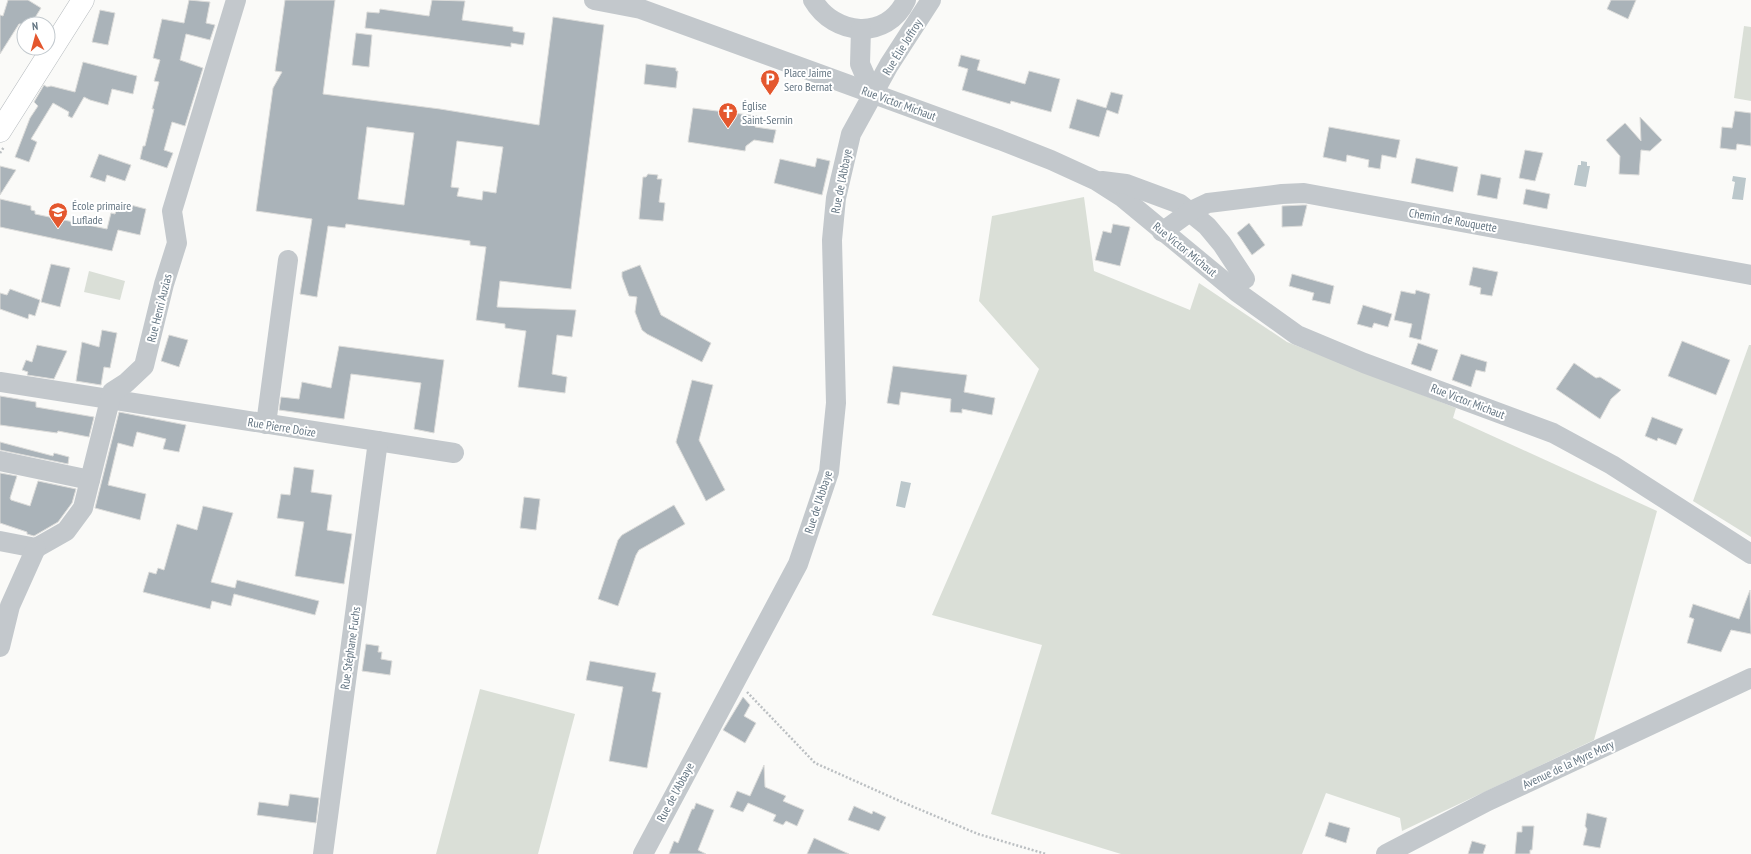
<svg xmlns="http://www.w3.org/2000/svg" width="1751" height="854" font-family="'PT Sans Narrow',sans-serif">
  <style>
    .green { fill: #dadfd7 }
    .water { fill: #bbc7cb }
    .building { fill: #aab3b9; stroke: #dcdcda; fill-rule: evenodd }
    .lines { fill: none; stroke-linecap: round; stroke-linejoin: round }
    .major-casing { stroke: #b5babe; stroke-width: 23 }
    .path { stroke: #bbbfc2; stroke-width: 2.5; stroke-dasharray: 2 2; stroke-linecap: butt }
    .minor { stroke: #c3c8cc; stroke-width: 20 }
    .major { stroke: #fff; stroke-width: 22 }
    .labels { text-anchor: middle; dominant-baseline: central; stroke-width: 4; stroke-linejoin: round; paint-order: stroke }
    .street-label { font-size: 12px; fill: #657683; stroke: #fff }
    .poi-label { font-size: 12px; fill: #657683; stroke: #fff; text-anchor: start }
  </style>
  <rect width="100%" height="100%" fill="#fafaf8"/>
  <g class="green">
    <polygon points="1744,26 1751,27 1751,101 1734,98"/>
    <polygon points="1084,197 1094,271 1190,310 1199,283 1287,342 1456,408 1453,418 1657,511 1594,740 1402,831 1400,818 1326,793 1302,854 1121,854 991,814 1042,645 932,615 1039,369 979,301 992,216"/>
    <polygon points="89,271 125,281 120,300 84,292"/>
    <polygon points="1749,345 1751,345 1751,537 1693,501"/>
    <polygon points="480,689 575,714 538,854 436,854"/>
  </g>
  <g class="water">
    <polygon points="1581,161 1587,162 1587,166 1590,166 1586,187 1574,185 1578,165 1581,165"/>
    <polygon points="1733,176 1746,178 1743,200 1732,199 1735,182 1732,181"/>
    <polygon points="901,481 911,483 905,508 896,506"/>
  </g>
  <g class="building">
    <polygon points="8,0 28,0 41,8 31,24 19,24 0,54 0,15 3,16"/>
    <polygon points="189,0 210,2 206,23 215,25 210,40 186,34 180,60 203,68 185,126 172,122 164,150 173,153 167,168 140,159 143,146 145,146 154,109 152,109 159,82 154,81 160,60 153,58 162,19 184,23"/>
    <path d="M285,0H335L323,94L440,109L539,125L553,17L604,25L571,289L500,281L497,307L576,310L572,337L557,335L552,374L567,377L565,393L518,387L526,331L505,328V324L476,320L486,247L470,245V241L346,224L345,228L328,226L317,297L300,294L312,219L256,211L273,88L282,72L275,71ZM367,127L414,133L404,205L358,199ZM457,141L503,147L496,193L483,191L482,200L457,196L459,188L451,187Z"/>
    <polygon points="432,0 465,1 462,20 513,27 513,31 525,33 523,45 511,43 511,47 365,28 367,12 379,13 380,9 429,16"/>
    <polygon points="1611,0 1636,0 1628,19 1607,9"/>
    <polygon points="100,10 115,13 108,45 92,42"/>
    <polygon points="356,33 372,35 369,67 352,65"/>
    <polygon points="961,55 980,60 977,70 1025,84 1029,71 1060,79 1051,112 1011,101 1010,104 962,90 968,69 958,66"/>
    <polygon points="83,62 137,76 133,94 112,89 108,105 90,100 84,97 72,118 68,116 69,112 53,103 31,139 37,142 29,162 15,157 30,118 38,106 34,102 44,85 47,87 51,86 75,92"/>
    <polygon points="646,64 676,68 676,71 678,71 676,88 644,84"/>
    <polygon points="1111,92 1123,95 1118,114 1107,110 1099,137 1069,128 1077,99 1106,108"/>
    <polygon points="693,108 757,116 755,127 776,130 773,143 754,140 746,146 745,151 688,142"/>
    <polygon points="1735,111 1751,113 1751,146 1737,144 1736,150 1720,148 1722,127 1732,128"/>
    <polygon points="1640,117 1662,140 1650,151 1641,150 1639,175 1619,174 1620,156 1606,140 1625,123 1641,141"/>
    <polygon points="1329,127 1400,140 1396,158 1382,155 1380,169 1368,167 1369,160 1347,155 1346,162 1323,157"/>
    <polygon points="1525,150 1543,153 1535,181 1519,178"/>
    <polygon points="99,154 131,165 125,181 107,175 105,182 90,177"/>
    <polygon points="817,158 830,161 822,195 774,183 780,159 815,167"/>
    <polygon points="1416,158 1458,167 1453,192 1411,183"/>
    <polygon points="0,166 16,170 0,195"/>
    <polygon points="648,174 658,175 657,179 662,179 659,202 665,203 663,221 639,219 643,177 646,177"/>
    <polygon points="1481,174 1501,178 1497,199 1477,195"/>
    <polygon points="1526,189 1550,194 1547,209 1523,204"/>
    <polygon points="0,199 31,206 31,210 35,211 35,214 107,229 111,213 115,214 117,207 122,208 123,203 146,209 140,235 118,230 112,251 0,227"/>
    <polygon points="1303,205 1307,205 1302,226 1282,227 1282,206"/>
    <polygon points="1249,223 1265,245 1252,255 1237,233"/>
    <polygon points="1113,224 1130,227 1120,266 1095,260 1103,231 1111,233"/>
    <polygon points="51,264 70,268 60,307 41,302"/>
    <polygon points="640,265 661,315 711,343 702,362 647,334 642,330 635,312 637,297 629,296 622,277 622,272"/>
    <polygon points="1473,267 1498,272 1492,296 1480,294 1481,288 1469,285"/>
    <polygon points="1292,274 1334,286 1330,304 1312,300 1314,293 1289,286"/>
    <polygon points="10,289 40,300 35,316 29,314 28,319 0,309 0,293 7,295"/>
    <polygon points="1416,290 1430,294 1421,340 1409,337 1412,324 1394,320 1401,291 1415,294"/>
    <polygon points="1363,305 1392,314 1388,327 1374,323 1372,328 1357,324"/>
    <polygon points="102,330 117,333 110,368 104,367 101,385 76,381 82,342 99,347"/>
    <polygon points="169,335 188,340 179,367 161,361"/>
    <polygon points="1682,341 1730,360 1716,395 1668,376"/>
    <polygon points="1418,343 1438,350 1431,371 1411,364"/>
    <polygon points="37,345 67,351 54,379 27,375 28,372 22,370 26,360 32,362"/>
    <polygon points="339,346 444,360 434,433 414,429 421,383 351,374 344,419 279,410 281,397 299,399 302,382 331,388"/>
    <polygon points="1461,354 1487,362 1485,372 1476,370 1471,387 1452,380"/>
    <polygon points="1574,363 1596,378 1600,377 1621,390 1611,399 1600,419 1556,389"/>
    <polygon points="893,366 967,375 964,392 995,398 992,415 962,409 962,413 950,412 951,399 901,392 899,405 887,403"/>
    <polygon points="692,380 713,385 699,440 725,490 706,501 676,442"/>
    <polygon points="0,396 36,402 36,407 94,417 89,437 58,431 57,433 0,425"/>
    <polygon points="119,412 186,425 179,452 163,449 166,439 137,432 133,447 118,443 108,485 146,494 140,520 95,508"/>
    <polygon points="1652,417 1683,429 1676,445 1658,438 1657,441 1645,436"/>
    <polygon points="0,442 53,456 54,453 69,457 68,464 0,450"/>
    <polygon points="294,467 314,470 311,492 332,495 327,530 352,534 344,584 295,576 304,522 277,518 281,494 290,495"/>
    <polygon points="0,473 17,476 10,498 11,500 30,506 38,481 76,489 72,503 58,522 34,536 27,534 27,532 0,523"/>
    <polygon points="524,497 540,499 536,530 520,528"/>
    <polygon points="674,505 685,524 639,550 636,555 618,606 598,599 618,540 622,535"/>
    <polygon points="203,506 233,513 211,582 235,588 237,580 319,601 315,615 234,594 231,606 212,601 210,609 143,592 149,572 156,574 158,568 164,570 177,524 197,530"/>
    <polygon points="1750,590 1751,634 1731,630 1721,652 1687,643 1694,619 1689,617 1693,604 1739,619"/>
    <polygon points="366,644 379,646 378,652 382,652 381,659 392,661 390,675 362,671"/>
    <polygon points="590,661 656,673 652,691 661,693 647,768 609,761 623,687 586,680"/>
    <polygon points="743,697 750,705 744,716 756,723 745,743 723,730"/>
    <polygon points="764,765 765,787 786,796 783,801 804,810 797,826 786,821 783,825 773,821 776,815 748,803 743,812 730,807 737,791 750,796"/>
    <polygon points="290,794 319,798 316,823 257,815 259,802 288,806"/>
    <polygon points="696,803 714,810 698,850 706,854 669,854 674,841 678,843 692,809 694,809"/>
    <polygon points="854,806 872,814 873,811 886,817 879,831 848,820"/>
    <polygon points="1587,813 1607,818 1600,848 1583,845 1587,829 1585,826"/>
    <polygon points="1329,822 1350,828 1346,843 1325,836"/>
    <polygon points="1522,826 1534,826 1532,850 1530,850 1530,854 1515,854 1517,832 1522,832"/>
    <polygon points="814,838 849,854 807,854"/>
    <polygon points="1472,841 1486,845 1483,854 1468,854"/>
  </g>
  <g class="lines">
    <g class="major-casing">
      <polyline id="major" points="0,131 83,0"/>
    </g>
    <g class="path">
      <polyline points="0,153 4,147"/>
      <polyline points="747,692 815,763 902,802 978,834 1046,854"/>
    </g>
    <g class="minor">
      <polyline points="594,0 641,9 1000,140 1051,160 1097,181 1122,197 1237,292 1297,335 1364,363 1553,433 1612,465 1751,554"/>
      <path d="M813,0C834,36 887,41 906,0"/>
      <polyline points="861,29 860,64 873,94"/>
      <polyline points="1102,181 1126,184 1180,204 1207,226 1222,244 1245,279"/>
      <polyline points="1162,232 1191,211 1208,203 1282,194 1304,193 1751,275"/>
      <polyline points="0,382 454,453"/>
      <polyline points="266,424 288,260"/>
      <polyline points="0,461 90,480"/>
      <polyline points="0,541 36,548 66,531 83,508 112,392 126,383 144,366 164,284 177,243 172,211 236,0"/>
      <polyline points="0,647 10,606 36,548"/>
      <polyline points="323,854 378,441"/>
      <polyline points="643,854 798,564 829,472 836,403 832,240 836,198 851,134 889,65 931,0"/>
      <polyline points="1386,854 1488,801 1751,678"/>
    </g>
    <use href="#major" class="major"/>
  </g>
  <defs>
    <g id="parking-pin" transform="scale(1)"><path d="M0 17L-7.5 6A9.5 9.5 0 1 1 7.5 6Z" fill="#e4572e" stroke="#fff"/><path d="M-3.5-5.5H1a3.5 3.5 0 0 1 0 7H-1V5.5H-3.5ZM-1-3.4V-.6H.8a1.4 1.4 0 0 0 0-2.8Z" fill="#fff"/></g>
    <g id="church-pin" transform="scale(1)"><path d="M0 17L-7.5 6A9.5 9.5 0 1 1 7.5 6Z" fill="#e4572e" stroke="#fff"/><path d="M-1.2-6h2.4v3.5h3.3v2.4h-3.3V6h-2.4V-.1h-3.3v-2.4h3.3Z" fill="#fff"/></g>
    <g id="school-pin" transform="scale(1)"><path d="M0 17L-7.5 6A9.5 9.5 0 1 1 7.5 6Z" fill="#e4572e" stroke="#fff"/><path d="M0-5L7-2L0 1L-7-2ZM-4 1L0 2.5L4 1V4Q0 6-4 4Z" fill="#fff"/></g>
  </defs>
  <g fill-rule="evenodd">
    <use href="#parking-pin" x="770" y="79"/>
    <use href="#church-pin" x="728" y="112"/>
    <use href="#school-pin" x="58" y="212"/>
  </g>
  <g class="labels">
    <g class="street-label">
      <text transform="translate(902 47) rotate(-58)">Rue Élie Joffroy</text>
      <text transform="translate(899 103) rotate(20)">Rue Victor Michaut</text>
      <text transform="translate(841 181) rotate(-79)">Rue de l'Abbaye</text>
      <text transform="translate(1453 220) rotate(10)">Chemin de Rouquette</text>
      <text transform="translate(1185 249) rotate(39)">Rue Victor Michaut</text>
      <text transform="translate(159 308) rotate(-76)">Rue Henri Auzias</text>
      <text transform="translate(1468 401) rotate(21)">Rue Victor Michaut</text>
      <text transform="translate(282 427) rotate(9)">Rue Pierre Doize</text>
      <text transform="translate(818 502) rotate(-72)">Rue de l'Abbaye</text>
      <text transform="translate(350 648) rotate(-82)">Rue Stéphane Fuchs</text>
      <text transform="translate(1568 764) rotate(-25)">Avenue de la Myre Mory</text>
      <text transform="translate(675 792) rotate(-62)">Rue de l'Abbaye</text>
    </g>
    <g class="poi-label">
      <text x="784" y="72">Place Jaime<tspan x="784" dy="14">Sero Bernat</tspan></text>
      <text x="742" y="105">Église<tspan x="742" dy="14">Saint-Sernin</tspan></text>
      <text x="72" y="205">École primaire<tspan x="72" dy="14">Luflade</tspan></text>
    </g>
  </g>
  <g transform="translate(36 36) rotate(354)"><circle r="19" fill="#ffffff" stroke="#c1c8cd"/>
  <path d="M0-3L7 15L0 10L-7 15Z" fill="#e4572e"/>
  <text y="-6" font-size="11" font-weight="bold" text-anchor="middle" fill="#657683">N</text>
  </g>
</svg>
